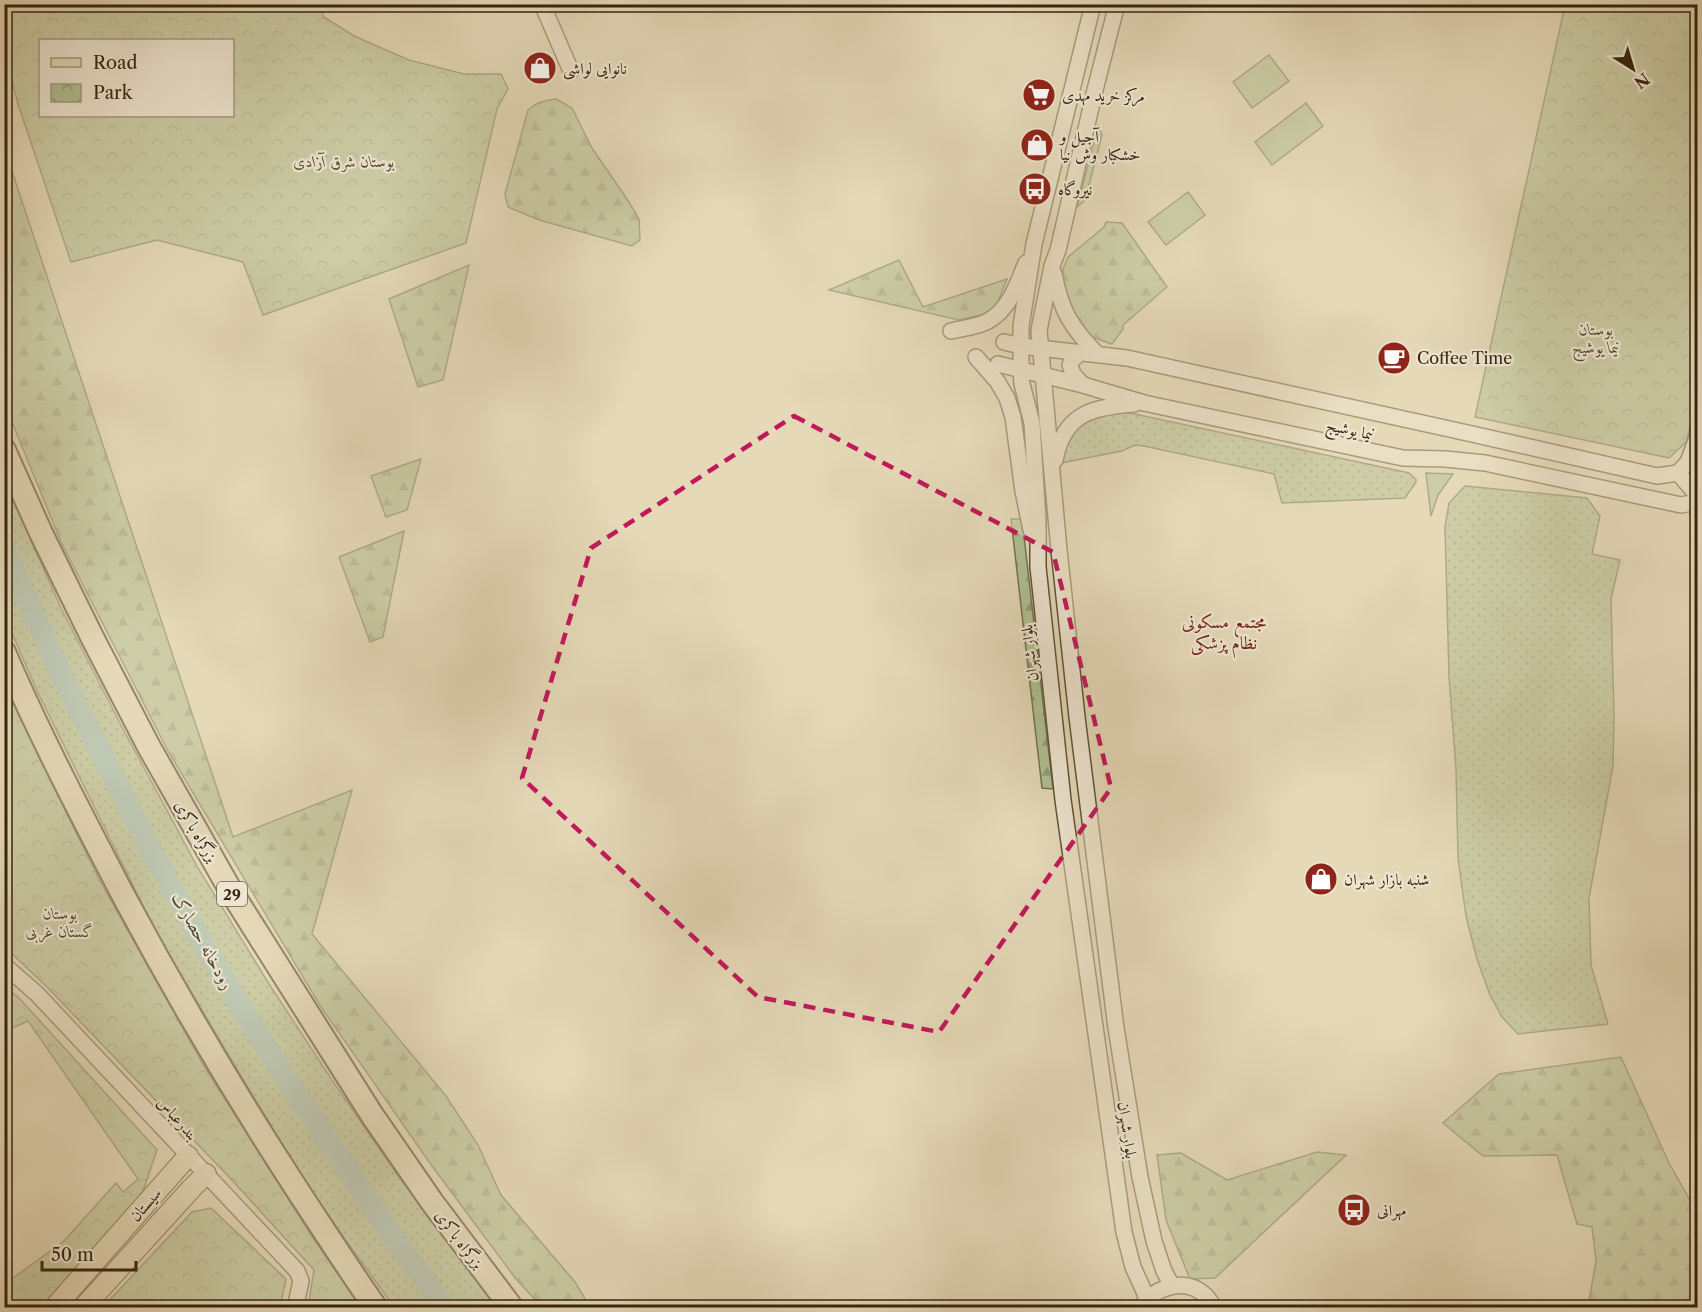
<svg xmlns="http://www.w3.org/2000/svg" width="1702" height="1312" font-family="'Libre Caslon Text',Amiri,serif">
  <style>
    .grass { fill: #b0c092; stroke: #727250; stroke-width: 1.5 }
    .forest { fill: url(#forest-firs); stroke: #727250; stroke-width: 1.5 }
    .park { fill: url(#park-crowns); stroke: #727250; stroke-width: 1.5; fill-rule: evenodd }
    .garden { fill: url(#garden-dots); stroke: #727250; stroke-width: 1.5 }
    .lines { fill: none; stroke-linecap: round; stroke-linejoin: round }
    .river { stroke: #96bab3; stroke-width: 22 }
    .minor-casing { stroke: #615239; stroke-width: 18 }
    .major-casing { stroke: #35250f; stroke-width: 22 }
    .highway-casing { stroke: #35250f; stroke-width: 26 }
    .minor { stroke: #eee6d1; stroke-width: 15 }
    .major { stroke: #e5d9b8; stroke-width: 20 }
    .highway { stroke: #e5d9b8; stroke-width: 22 }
    .marked { fill: none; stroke: #c2185b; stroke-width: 4.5; stroke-dasharray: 12 8; stroke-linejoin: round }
    .labels { text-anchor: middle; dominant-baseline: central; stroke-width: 4.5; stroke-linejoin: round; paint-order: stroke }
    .shield { fill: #eee6d1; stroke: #6c5f49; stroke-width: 1.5 }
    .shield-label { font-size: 15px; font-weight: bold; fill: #35250f }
    .poi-label { font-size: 16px; fill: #35250f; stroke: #eee6d1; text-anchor: start }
    .park-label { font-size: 16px; font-style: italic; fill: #544c30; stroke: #eee6d1 }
    .street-label { font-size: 16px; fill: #35250f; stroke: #eee6d1 }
    .neighbourhood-label { font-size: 18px; fill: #7a1f14; stroke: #eee6d1 }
    .water-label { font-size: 18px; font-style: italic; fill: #4d4a38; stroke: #eee6d1 }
  </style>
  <defs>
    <pattern id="forest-firs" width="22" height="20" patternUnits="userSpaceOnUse" patternTransform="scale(1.5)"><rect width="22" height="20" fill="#b0c092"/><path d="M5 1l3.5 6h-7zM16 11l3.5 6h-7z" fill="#909c76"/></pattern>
    <pattern id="park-crowns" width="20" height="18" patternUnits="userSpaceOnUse" patternTransform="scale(1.5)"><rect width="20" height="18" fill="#b0c092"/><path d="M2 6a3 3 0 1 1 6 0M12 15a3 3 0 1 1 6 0" fill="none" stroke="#909c76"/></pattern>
    <pattern id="garden-dots" width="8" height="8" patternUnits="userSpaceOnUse" patternTransform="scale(1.5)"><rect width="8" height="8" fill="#b0c092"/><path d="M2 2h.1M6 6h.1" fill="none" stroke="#909c76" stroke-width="1.8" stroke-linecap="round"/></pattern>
  </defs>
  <rect width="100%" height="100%" fill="#e5d9b8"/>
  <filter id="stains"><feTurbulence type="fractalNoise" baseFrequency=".00333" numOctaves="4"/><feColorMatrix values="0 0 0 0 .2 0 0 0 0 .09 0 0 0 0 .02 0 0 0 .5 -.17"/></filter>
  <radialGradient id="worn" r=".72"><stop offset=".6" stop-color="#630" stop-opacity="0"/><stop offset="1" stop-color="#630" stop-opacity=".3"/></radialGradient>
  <g class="grass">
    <polygon points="1269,55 1289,81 1252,108 1233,82"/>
    <polygon points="1306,103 1323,126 1272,165 1255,142"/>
    <polygon points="1098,126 1102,135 1085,200 1077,207"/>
    <polygon points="1188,192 1205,215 1166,245 1148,222"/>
    <polygon points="1426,473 1453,474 1438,495 1431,516"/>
  </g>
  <g class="forest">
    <path d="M556,99L572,108L592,148L629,202L639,219L640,240L632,246L539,220L508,207L505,194L528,110C536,102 546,100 556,99Z"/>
    <polygon points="4,147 233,837 352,790 312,934 446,1096 478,1145 501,1195 575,1282 590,1307 542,1307 516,1279 432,1166 321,1007 168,751 61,542 5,405"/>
    <polygon points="1106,222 1122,223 1167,287 1123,325 1123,329 1112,344 1092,337 1071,314 1062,281 1063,269 1068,257 1104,227"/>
    <polygon points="899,260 923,307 1007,279 994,312 959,320 829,290"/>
    <polygon points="469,265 443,380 418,387 389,299"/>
    <polygon points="421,459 407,510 386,517 371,476"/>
    <polygon points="1011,519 1022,519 1053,789 1042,788"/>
    <polygon points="404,531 383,637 370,642 339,557"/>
    <polygon points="1621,1057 1669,1163 1697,1213 1697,1307 1588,1307 1596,1261 1592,1227 1577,1224 1557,1155 1483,1156 1443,1123 1499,1074"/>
    <polygon points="1317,1152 1346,1155 1215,1278 1190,1279 1166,1220 1157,1155 1181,1153 1227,1180"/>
  </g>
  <g class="park">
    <path d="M72,5H318L324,17L354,36L409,60L464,74H501L508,89L497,109L466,243L263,315L243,262L157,240L71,262L18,104L5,56L4,5H17L51,13ZM40,40H232V116H40Z"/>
    <polygon points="1565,5 1697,5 1697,389 1687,441 1669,458 1475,417"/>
    <polygon points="5,684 52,784 100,881 204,1066 311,1235 361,1307 308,1307 314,1270 230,1178 49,989 5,947"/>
    <polygon points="4,985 20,999 157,1150 142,1194 41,1307 5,1307 5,1284 64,1241 116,1183 123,1192 138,1179 28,1021 10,1029 5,1023"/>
    <polygon points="211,1208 286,1279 280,1307 103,1307 192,1212"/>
  </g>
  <g class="garden">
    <polygon points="1110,411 1130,413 1409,473 1416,479 1416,482 1405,498 1282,503 1274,474 1144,446 1135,445 1122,451 1061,463 1060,454 1075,426"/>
    <polygon points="4,480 61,608 122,727 198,868 269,984 334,1083 399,1177 496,1307 394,1307 304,1182 158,936 38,693 5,617"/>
    <polygon points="1465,486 1587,498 1600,516 1592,554 1620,560 1611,599 1614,714 1613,766 1589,898 1591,965 1608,1024 1518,1034 1502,1017 1490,995 1477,959 1466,916 1458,858 1456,769 1449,676 1445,527 1449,503"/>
  </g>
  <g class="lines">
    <polyline class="river" points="4,549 51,653 75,702 154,856 209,955 286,1079 399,1245 445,1308"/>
    <g class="minor-casing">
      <g id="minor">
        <polyline points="542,4 571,71"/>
        <polyline points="1093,4 1034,244 1021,326 1021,369 1022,384 1032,423 1038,521 1038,567 1063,800 1124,1232 1133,1267 1147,1298"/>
        <polyline points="1117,4 1095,90 1058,250 1052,266 1039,330 1059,550 1077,717 1116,1028 1140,1177 1154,1241 1164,1271 1172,1286"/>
        <path d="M1054,274C1061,311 1071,327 1097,354"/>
        <path d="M951,331C963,328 978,327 988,321C1010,309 1017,284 1026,263"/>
        <polyline points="1004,342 1021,346 1127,358 1472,434 1657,476 1678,473"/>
        <polyline points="1080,353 1072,360 1070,365 1073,374 1083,385"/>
        <polyline points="976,357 997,381 1007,398 1013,417 1023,491 1031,530"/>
        <polyline points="998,364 1083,385 1144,403 1403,458 1445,459 1485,463 1681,505 1692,503 1698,499"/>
        <path d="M1055,460C1064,414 1091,407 1134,404"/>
        <polyline points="1678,473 1688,462 1698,435"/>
        <polyline points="1678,473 1698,496"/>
        <polyline points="4,965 37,994 297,1271 301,1281 295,1308"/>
        <path d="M1140,1308C1155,1287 1185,1276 1206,1296C1209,1299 1212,1304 1214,1308"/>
      </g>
    </g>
    <g class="major-casing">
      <g id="major">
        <polyline points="54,1308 188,1156"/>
        <polyline points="83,1308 191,1189 206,1174"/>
      </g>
    </g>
    <g class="highway-casing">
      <g id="highway">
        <polyline points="4,450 41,533 92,637 149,747 232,893 372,1115 432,1202 512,1308"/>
        <path d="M4,652C39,734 81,814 122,893C177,996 236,1096 300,1194C325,1232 350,1271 376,1308"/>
      </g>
    </g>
    <use href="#minor" class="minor"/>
    <use href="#major" class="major"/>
    <use href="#highway" class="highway"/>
  </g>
  <path d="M0 0H1702V1312H0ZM794,416L1053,552L1111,788L939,1032L758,997L522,778L591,548Z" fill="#e5d9b8" fill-opacity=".55" fill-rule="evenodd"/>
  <path class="marked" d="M794,416L1053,552L1111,788L939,1032L758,997L522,778L591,548Z"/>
  <defs>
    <g id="shop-disc" transform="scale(1.725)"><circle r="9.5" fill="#8f2418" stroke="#eee6d1"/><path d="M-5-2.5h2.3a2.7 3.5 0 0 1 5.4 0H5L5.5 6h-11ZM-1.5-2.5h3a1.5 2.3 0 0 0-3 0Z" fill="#fff"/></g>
    <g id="supermarket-disc" transform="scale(1.725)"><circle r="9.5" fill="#8f2418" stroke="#eee6d1"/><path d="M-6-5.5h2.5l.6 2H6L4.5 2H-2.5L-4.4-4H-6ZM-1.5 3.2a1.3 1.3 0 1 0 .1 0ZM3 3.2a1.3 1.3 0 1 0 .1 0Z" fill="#fff"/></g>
    <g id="bus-disc" transform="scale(1.725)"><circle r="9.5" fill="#8f2418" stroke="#eee6d1"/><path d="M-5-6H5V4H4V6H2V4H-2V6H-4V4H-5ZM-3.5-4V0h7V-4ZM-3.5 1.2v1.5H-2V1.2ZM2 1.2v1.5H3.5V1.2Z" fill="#fff"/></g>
    <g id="cafe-disc" transform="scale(1.725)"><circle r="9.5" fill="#8f2418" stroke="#eee6d1"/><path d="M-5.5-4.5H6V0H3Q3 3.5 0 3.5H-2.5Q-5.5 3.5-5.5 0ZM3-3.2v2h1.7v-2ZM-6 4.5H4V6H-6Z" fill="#fff"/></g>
  </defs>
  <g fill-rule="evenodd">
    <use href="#shop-disc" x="540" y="68"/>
    <use href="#supermarket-disc" x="1039" y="95"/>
    <use href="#shop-disc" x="1037" y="145"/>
    <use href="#bus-disc" x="1035" y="189"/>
    <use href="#cafe-disc" x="1394" y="358"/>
    <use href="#shop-disc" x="1321" y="879"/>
    <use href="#bus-disc" x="1354" y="1210"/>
  </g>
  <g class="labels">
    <rect class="shield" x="217" y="882" width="30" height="24" rx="4.5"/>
    <g class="shield-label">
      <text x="232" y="894">29</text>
    </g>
    <g class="poi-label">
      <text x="563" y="68">نانوایی لواشی</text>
      <text x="1062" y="95">مرکز خرید مهدی</text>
      <text x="1060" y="136">آجیل و<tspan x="1060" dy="18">خشکبار وش نیا</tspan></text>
      <text x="1058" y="189">نیروگاه</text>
      <text x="1417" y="358">Coffee Time</text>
      <text x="1344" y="879">شنبه بازار شهران</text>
      <text x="1377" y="1210">مهرانی</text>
    </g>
    <g class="park-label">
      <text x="344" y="161">بوستان شرق آزادی</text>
      <text x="1596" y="329">بوستان<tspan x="1596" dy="18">نیما یوشیج</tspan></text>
      <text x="60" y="913">بوستان<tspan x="60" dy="18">گستان غربی</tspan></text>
    </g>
    <g class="street-label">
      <text transform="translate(1350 429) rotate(12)">نیما یوشیج</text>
      <text transform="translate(1029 653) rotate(-96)">بلوار شهران</text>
      <text transform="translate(197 831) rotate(60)">بزرگراه باکری</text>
      <text transform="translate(178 1118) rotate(48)">بندرعباس</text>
      <text transform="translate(1128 1130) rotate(82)">بلوار شهران</text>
      <text transform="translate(145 1204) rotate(-49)">سیستان</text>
      <text transform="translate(460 1239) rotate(53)">بزرگراه باکری</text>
    </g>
    <g class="neighbourhood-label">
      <text x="1224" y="622">مجتمع مسکونی<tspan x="1224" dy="21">نظام پزشکی</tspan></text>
    </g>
    <g class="water-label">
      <text transform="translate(203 941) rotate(61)">رودخانه حصارک</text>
    </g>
  </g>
  <rect width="1702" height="1312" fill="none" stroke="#e5d9b8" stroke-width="24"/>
  <rect x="6" y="6" width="1690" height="1300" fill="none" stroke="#35250f" stroke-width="3"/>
  <rect x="12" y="12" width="1678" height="1288" fill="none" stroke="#35250f" stroke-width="1.5"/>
  <rect x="39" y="39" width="195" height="78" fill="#eee6d1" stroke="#a49983" stroke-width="1.5"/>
  <rect x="51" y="58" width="30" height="9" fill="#e5d9b8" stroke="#a49983" stroke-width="1.5"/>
  <text x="93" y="69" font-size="18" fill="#35250f">Road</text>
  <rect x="51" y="84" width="30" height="18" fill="url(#park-crowns)" stroke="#a49983" stroke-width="1.5"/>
  <text x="93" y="99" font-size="18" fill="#35250f">Park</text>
  <g transform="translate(1633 69) rotate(143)" stroke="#eee6d1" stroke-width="4.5" paint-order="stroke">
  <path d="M0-4.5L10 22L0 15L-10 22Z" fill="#35250f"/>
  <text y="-9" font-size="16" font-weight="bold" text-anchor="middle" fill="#35250f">N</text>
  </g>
  <path d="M42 1261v9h94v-9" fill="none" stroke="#35250f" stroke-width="3"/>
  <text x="51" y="1261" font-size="18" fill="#35250f" stroke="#eee6d1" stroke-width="4.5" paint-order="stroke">50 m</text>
  <rect width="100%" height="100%" filter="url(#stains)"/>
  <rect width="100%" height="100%" fill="url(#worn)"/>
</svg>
